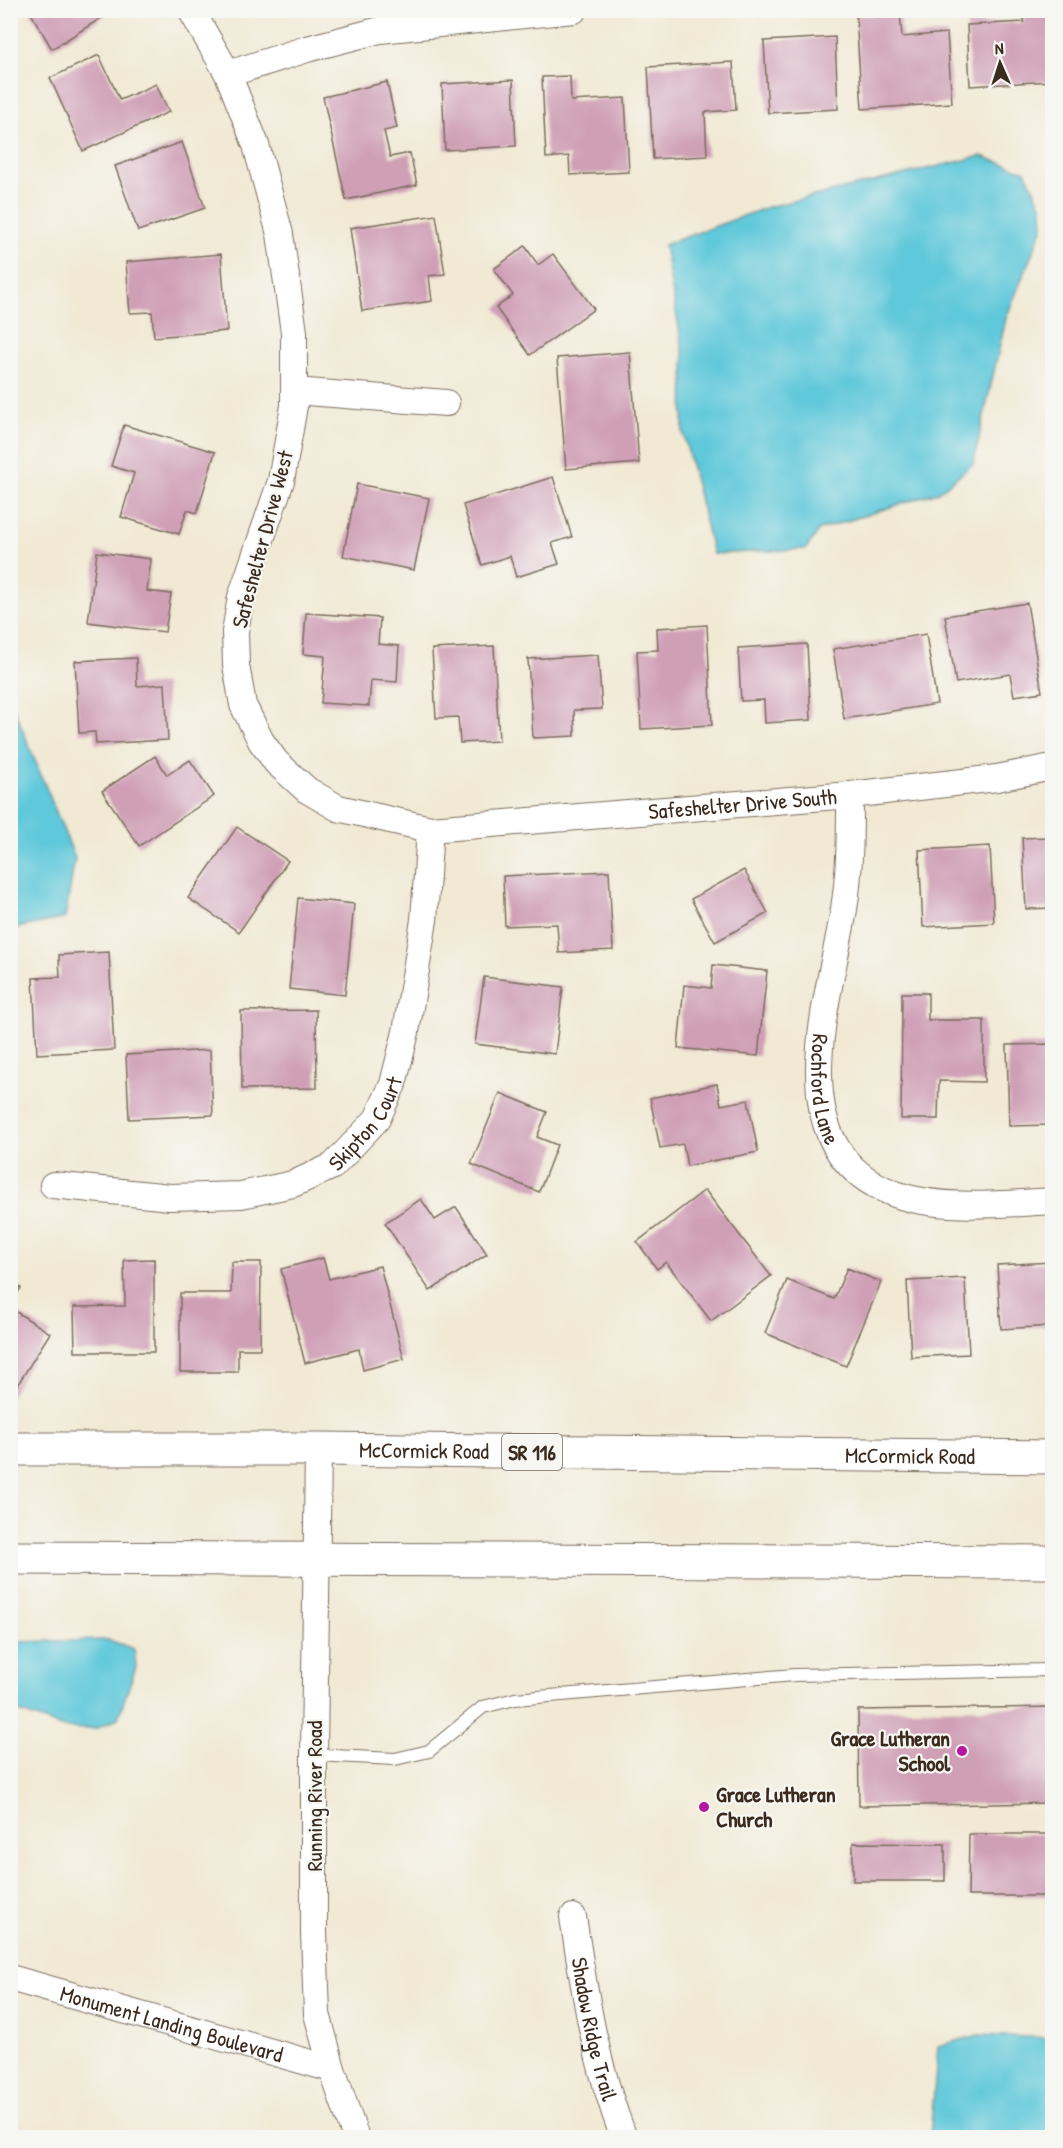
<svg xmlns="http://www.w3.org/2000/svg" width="1063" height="2148" font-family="'Patrick Hand',sans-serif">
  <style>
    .water { fill: #5ec8da; stroke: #4c797c; stroke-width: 1.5 }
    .building { fill: #cf9fb6 }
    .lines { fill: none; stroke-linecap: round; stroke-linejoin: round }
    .lane-casing { stroke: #7b6d5e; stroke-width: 14 }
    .street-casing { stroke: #7b6d5e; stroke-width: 28 }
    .primary-casing { stroke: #7b6d5e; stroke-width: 35 }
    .lane { stroke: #fff; stroke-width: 12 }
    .street { stroke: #fff; stroke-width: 26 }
    .primary { stroke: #fff; stroke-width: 33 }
    .poi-dot { fill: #b5179e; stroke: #f6f6f2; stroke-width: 2 }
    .labels { text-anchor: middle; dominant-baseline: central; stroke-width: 4.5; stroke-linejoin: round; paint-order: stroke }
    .shield { fill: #f6f6f2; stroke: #73675e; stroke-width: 1.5 }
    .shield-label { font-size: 21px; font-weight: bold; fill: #3b2a1e }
    .street-label { font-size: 22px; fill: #3b2a1e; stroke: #f6f6f2 }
    .poi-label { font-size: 22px; font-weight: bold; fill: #3b2a1e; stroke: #f6f6f2; text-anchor: end }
  </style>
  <rect width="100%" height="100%" fill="#f6f6f2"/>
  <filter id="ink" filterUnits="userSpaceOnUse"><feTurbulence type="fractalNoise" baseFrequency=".0167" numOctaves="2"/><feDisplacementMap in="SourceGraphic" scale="12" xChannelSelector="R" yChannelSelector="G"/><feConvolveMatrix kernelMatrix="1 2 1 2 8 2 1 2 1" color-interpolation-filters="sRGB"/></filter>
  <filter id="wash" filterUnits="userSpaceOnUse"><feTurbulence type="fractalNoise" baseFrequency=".008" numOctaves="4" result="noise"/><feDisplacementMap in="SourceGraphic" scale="24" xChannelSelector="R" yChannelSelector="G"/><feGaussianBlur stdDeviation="1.35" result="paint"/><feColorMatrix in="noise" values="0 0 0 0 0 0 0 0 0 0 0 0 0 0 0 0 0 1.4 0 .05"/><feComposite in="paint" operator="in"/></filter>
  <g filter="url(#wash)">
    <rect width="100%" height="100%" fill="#f1e9d4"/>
    <g class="water">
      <polygon points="981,156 1025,171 1042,207 1043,227 1006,318 973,464 938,492 819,530 806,549 713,554 683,432 684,356 664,245 768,207"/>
      <polygon points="11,702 75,858 65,918 11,929"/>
      <polygon points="109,1640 134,1649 136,1667 118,1718 95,1729 64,1728 11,1709 11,1642"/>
      <polygon points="978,2035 1052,2038 1052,2137 930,2137 938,2046"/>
    </g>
    <g id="blocks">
      <g class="building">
        <polygon points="29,10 114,10 52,49"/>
        <polygon points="1023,10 1051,10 1052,81 970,86 967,25 1024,22"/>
        <polygon points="900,13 902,37 947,33 952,103 862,109 856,16"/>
        <polygon points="835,37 838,109 768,113 764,41"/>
        <polygon points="99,55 120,100 156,84 169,112 83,151 50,78"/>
        <polygon points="733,62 736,110 705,112 707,156 653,159 648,67"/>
        <polygon points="570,76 571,101 625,98 629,172 570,175 569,156 546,158 542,77"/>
        <polygon points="513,80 516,146 445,150 442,84"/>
        <polygon points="387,82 397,128 384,131 390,157 410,153 417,185 346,200 323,97"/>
        <polygon points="182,142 205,208 138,231 115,166"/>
        <polygon points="436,215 445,274 429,276 432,301 362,311 350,228"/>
        <polygon points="525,246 538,265 553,254 594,309 530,355 496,308 513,295 494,269"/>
        <polygon points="221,254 227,331 154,337 152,312 130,313 126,262"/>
        <polygon points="630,352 639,463 566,469 557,358"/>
        <polygon points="124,425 215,452 197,513 187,510 179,534 121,517 134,473 111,466"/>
        <polygon points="553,477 572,537 552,543 559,564 516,577 510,556 482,565 463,505"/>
        <polygon points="357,484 429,498 414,570 343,556"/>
        <polygon points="97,552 151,559 147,591 171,594 165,632 88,622"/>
        <polygon points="1027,603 1042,692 1014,696 1010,674 956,683 945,616"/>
        <polygon points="306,613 380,618 378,644 399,646 397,682 371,680 369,706 321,703 325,656 303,654"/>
        <polygon points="707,625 712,725 641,729 637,651 658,650 657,628"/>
        <polygon points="926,634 937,704 844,719 833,649"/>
        <polygon points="807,644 811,720 765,723 764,700 741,701 738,648"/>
        <polygon points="494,646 499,741 460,743 458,717 436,718 432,649"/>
        <polygon points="598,655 602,709 574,710 575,736 533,738 528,659"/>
        <polygon points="136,658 137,686 165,684 168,740 96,744 95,732 79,733 75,661"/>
        <polygon points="155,756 167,775 190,760 214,796 139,846 102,791"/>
        <polygon points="237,827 288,861 239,932 188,898"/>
        <polygon points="1048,837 1049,860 1052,859 1052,908 1026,909 1022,838"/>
        <polygon points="990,846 994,923 923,927 919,850"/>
        <polygon points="744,870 768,913 715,942 691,899"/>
        <polygon points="609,871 613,950 559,953 557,924 505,926 503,876"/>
        <polygon points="298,898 354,904 345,995 289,989"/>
        <polygon points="109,952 114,1050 37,1054 33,978 60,977 59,955"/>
        <polygon points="713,965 767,971 758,1056 678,1048 684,985 711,988"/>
        <polygon points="484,977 563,987 555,1054 475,1044"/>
        <polygon points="902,993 928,993 928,1020 984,1020 984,1082 939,1081 938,1119 901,1119"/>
        <polygon points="316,1010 317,1088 242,1089 241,1011"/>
        <polygon points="1052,1044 1052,1125 1009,1126 1007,1045"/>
        <polygon points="210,1050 213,1115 129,1119 126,1055"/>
        <polygon points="717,1084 721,1105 748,1100 758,1152 687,1166 683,1144 660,1148 650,1098"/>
        <polygon points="500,1093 547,1112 537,1137 557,1145 539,1192 471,1164"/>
        <polygon points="705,1190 771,1276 711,1321 666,1262 657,1269 637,1242"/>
        <polygon points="421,1199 435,1220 456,1207 487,1254 430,1291 385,1223"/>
        <polygon points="323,1258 329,1279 380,1266 404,1359 363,1370 359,1349 305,1363 281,1269"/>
        <polygon points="154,1259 154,1352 75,1352 74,1307 125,1306 124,1260"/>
        <polygon points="232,1262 261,1262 260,1349 238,1349 238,1372 180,1372 180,1293 231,1293"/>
        <polygon points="1052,1262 1052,1326 1001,1329 997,1265"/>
        <polygon points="847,1268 881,1282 846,1366 765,1333 787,1280 834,1299"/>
        <polygon points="965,1278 969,1354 911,1357 907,1281"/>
        <polygon points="10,1281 21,1288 10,1305"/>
        <polygon points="10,1308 50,1333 10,1397"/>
        <polygon points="1052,1707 1052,1803 859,1806 858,1710"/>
        <polygon points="969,1834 1052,1834 1052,1896 968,1896"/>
        <polygon points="853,1843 945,1844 945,1881 853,1881"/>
      </g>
    </g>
  </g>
  <g filter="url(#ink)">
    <use href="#blocks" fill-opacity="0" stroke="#7b6d5e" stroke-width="1.5"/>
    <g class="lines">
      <g class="lane-casing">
        <polyline id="lane" points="314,1755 395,1759 429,1751 483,1707 515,1699 794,1675 1052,1670"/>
      </g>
      <g class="street-casing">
        <g id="street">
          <path id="s1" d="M191,10L228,74L256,145L280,234L294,332V406L281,481L241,597L235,632L236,665L243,705L261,741L276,762L307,790L338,808L430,829L850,795L997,778L1052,767"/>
          <polyline points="228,74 307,49 380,30 574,10"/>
          <polyline points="295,391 446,403"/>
          <path id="s2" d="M850,795C850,833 850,871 844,909C830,999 776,1145 890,1192C935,1211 1003,1204 1052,1201"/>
          <path id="s3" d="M53,1185L170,1197L241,1195L293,1184L333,1166L377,1119L393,1084L406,1032L424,920L430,829"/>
          <polyline points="318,1449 314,1755 314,1933 317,2014 332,2069 356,2138"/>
          <path id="s4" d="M573,1917C585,1995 595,2063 624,2138"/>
          <path id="s5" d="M10,1978L332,2069"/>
        </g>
      </g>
      <g class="primary-casing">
        <g id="primary">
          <path id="s6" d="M10,1449H318L1052,1457"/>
          <polyline points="10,1558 1052,1562"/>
        </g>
      </g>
      <use href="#lane" class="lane"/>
      <use href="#street" class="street"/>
      <use href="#primary" class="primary"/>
    </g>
  </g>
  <g class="poi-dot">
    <circle cx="962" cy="1751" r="6"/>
    <circle cx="704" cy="1807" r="6"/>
  </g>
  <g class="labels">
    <rect class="shield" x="502" y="1434" width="60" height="36" rx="4.5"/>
    <g class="shield-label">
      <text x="532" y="1452">SR 116</text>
    </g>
    <g class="street-label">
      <text transform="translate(262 539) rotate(-75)">Safeshelter Drive West</text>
      <text stroke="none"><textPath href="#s1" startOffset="1275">Safeshelter Drive South</textPath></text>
      <text stroke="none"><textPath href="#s2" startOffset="297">Rochford Lane</textPath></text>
      <text stroke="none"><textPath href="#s3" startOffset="340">Skipton Court</textPath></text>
      <text stroke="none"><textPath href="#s6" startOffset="414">McCormick Road</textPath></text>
      <text stroke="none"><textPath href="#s6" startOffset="900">McCormick Road</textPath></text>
      <text transform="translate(314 1796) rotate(-90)">Running River Road</text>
      <text stroke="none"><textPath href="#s5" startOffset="168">Monument Landing Boulevard</textPath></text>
      <text stroke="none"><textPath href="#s4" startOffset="114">Shadow Ridge Trail</textPath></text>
    </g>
    <g class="poi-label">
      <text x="950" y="1738">Grace Lutheran<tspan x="950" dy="25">School</tspan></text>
      <text x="716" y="1794" text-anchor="start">Grace Lutheran<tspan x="716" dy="25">Church</tspan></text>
    </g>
  </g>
  <rect width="1063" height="2148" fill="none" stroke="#f6f6f2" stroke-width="36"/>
  <g transform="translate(1000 63) rotate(357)" stroke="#f6f6f2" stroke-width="4.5" paint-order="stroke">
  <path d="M0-4.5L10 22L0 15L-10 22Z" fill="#3b2a1e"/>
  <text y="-9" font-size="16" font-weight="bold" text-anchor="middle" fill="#3b2a1e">N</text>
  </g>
</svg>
